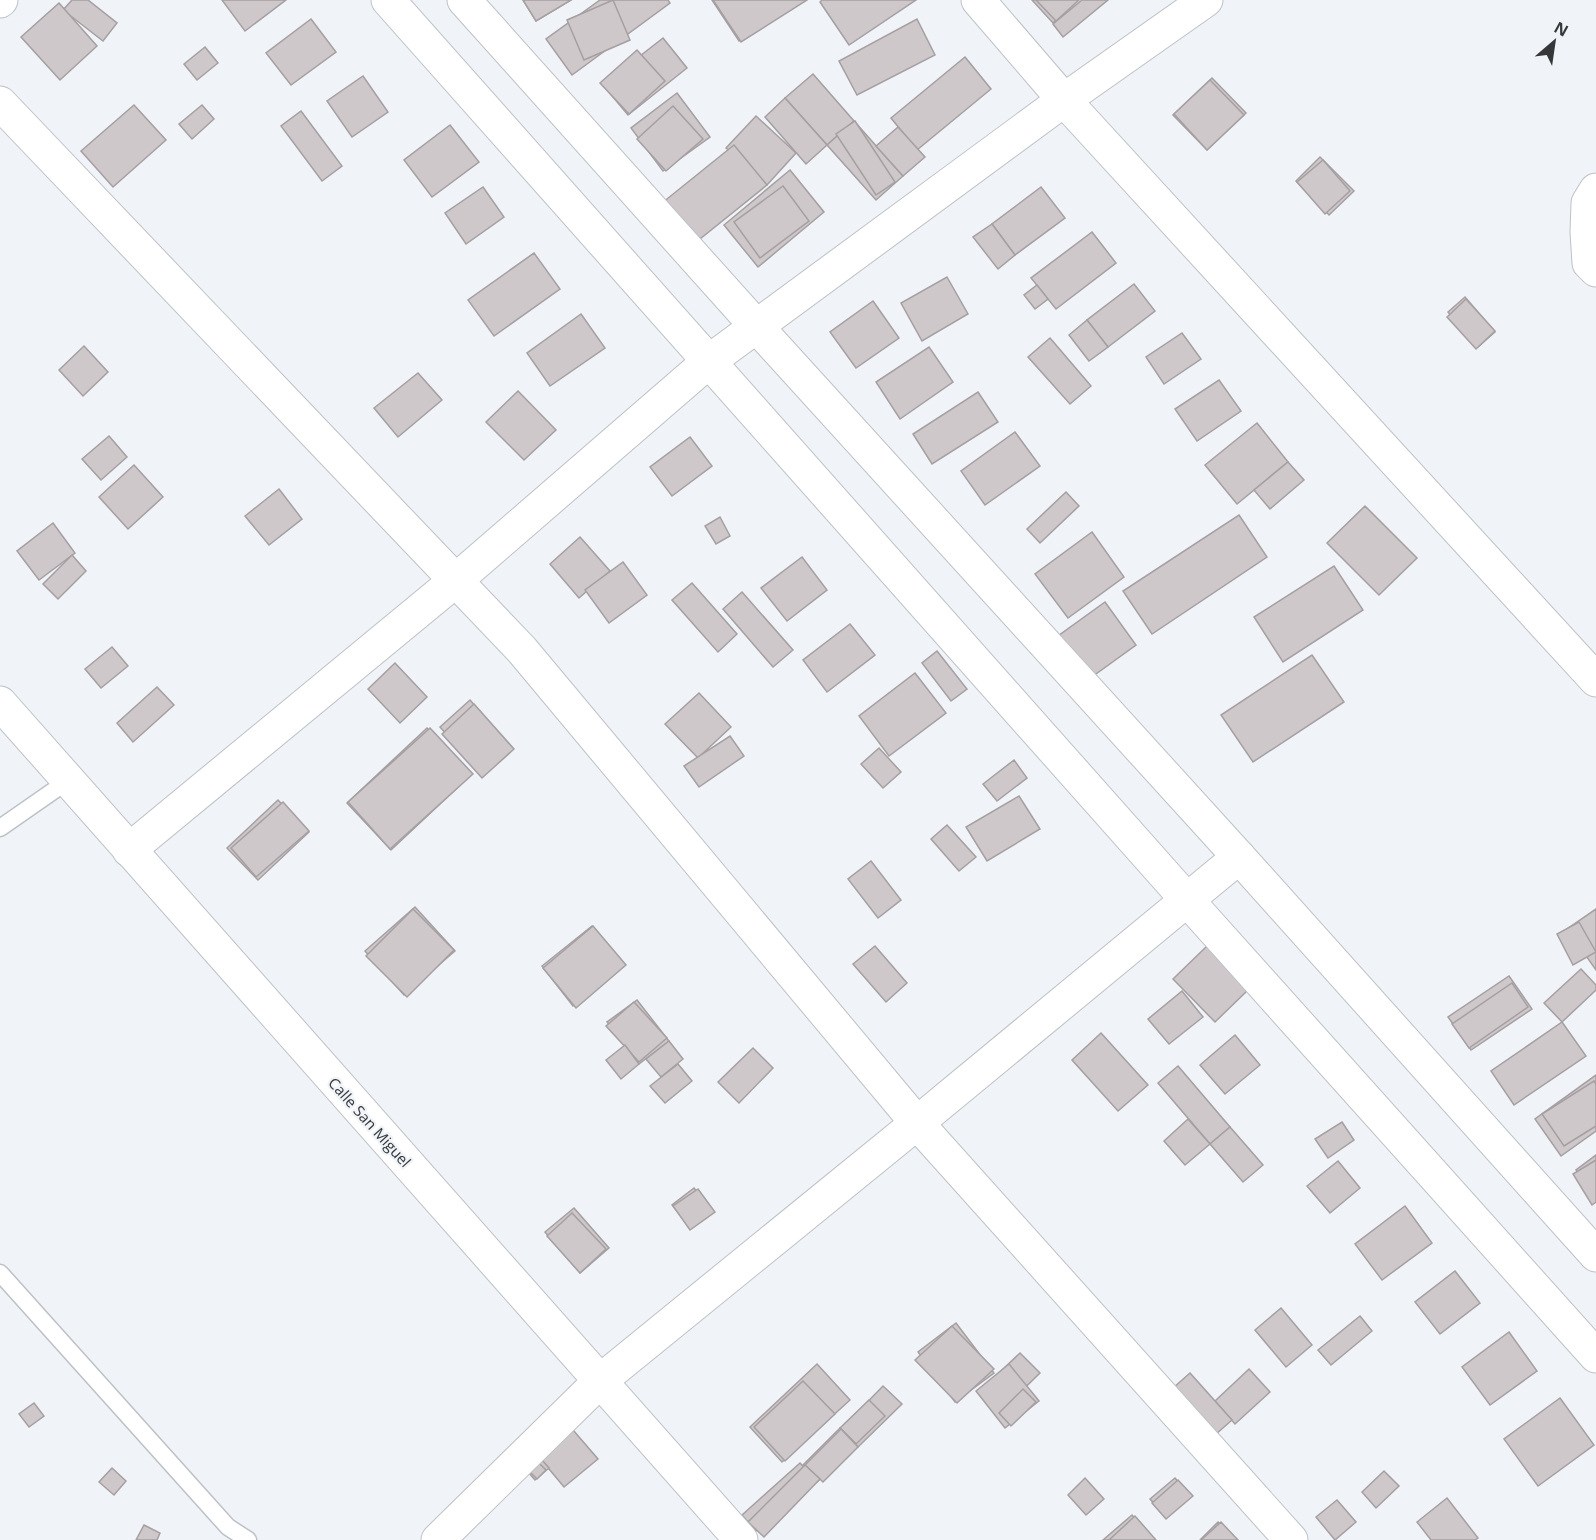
<svg xmlns="http://www.w3.org/2000/svg" width="1596" height="1540" font-family="'Open Sans',sans-serif">
  <style>
    .building { fill: #cfc8cb; stroke: #a59fa1; stroke-width: 1.5 }
    .lines { fill: none; stroke-linecap: round; stroke-linejoin: round }
    .service-casing { stroke: #bdc1c5; stroke-width: 19 }
    .minor-casing { stroke: #bdc1c5; stroke-width: 35 }
    .service { stroke: #fff; stroke-width: 16 }
    .minor { stroke: #fff; stroke-width: 33 }
    .labels { text-anchor: middle; dominant-baseline: central; stroke-width: 4.5; stroke-linejoin: round; paint-order: stroke }
    .street-label { font-size: 15px; fill: #353739; stroke: #f0f4f9 }
  </style>
  <rect width="100%" height="100%" fill="#f0f4f9"/>
  <g class="building">
    <polygon points="72,0 88,0 117,23 103,41 63,10"/>
    <polygon points="222,0 286,0 245,31"/>
    <polygon points="523,0 571,0 536,21"/>
    <polygon points="523,0 571,0 536,21"/>
    <polygon points="600,0 668,0 670,3 572,75 546,39"/>
    <polygon points="613,0 630,40 584,60 567,20"/>
    <polygon points="712,0 800,0 739,41"/>
    <polygon points="713,0 807,0 741,42"/>
    <polygon points="822,0 916,0 849,45 820,2"/>
    <polygon points="1032,0 1077,0 1053,23"/>
    <polygon points="1036,0 1079,0 1056,21"/>
    <polygon points="1082,0 1108,0 1063,37 1053,24"/>
    <polygon points="59,3 97,46 60,80 21,37"/>
    <polygon points="311,19 336,52 291,85 266,53"/>
    <polygon points="917,19 935,55 857,95 839,61"/>
    <polygon points="663,38 687,68 628,115 603,85"/>
    <polygon points="205,47 218,63 197,80 184,64"/>
    <polygon points="637,50 665,81 629,114 600,83"/>
    <polygon points="965,57 991,89 917,150 891,118"/>
    <polygon points="813,74 854,121 827,145 785,98"/>
    <polygon points="363,76 388,112 352,137 327,101"/>
    <polygon points="1212,78 1246,113 1207,150 1173,115"/>
    <polygon points="1210,80 1244,115 1207,150 1174,114"/>
    <polygon points="677,93 710,137 663,171 631,128"/>
    <polygon points="785,98 827,145 806,164 765,117"/>
    <polygon points="134,105 166,140 113,187 81,151"/>
    <polygon points="202,105 214,119 192,139 179,124"/>
    <polygon points="673,106 703,139 666,171 637,139"/>
    <polygon points="301,111 342,166 322,181 281,126"/>
    <polygon points="756,116 796,153 767,185 726,148"/>
    <polygon points="854,121 903,176 876,200 827,145"/>
    <polygon points="855,121 895,182 876,195 836,134"/>
    <polygon points="450,125 479,162 432,197 404,160"/>
    <polygon points="898,127 925,157 903,176 876,146"/>
    <polygon points="734,145 767,185 690,247 657,207"/>
    <polygon points="1320,157 1354,191 1329,215 1296,181"/>
    <polygon points="1323,160 1350,191 1325,214 1297,182"/>
    <polygon points="790,170 824,212 758,267 724,225"/>
    <polygon points="783,186 809,221 760,258 734,222"/>
    <polygon points="483,187 504,217 466,244 445,213"/>
    <polygon points="1041,187 1065,218 1015,255 992,224"/>
    <polygon points="992,224 1015,255 998,269 973,237"/>
    <polygon points="1092,232 1116,263 1056,309 1031,278"/>
    <polygon points="534,253 560,289 494,336 468,300"/>
    <polygon points="947,277 968,314 922,341 901,303"/>
    <polygon points="1134,284 1155,311 1108,347 1087,320"/>
    <polygon points="1037,285 1048,299 1035,309 1024,295"/>
    <polygon points="1465,297 1495,332 1478,347 1448,312"/>
    <polygon points="1466,299 1495,331 1476,349 1447,317"/>
    <polygon points="873,301 899,338 856,368 830,332"/>
    <polygon points="581,314 605,348 550,386 527,353"/>
    <polygon points="1087,320 1108,347 1089,361 1069,335"/>
    <polygon points="1182,333 1201,359 1164,384 1146,357"/>
    <polygon points="1050,338 1091,386 1070,404 1028,357"/>
    <polygon points="84,346 108,372 83,396 59,370"/>
    <polygon points="929,347 953,382 900,419 876,382"/>
    <polygon points="418,373 442,400 398,437 374,408"/>
    <polygon points="1219,380 1241,411 1197,441 1175,409"/>
    <polygon points="518,391 556,430 524,460 486,422"/>
    <polygon points="978,392 998,422 932,464 913,434"/>
    <polygon points="1257,423 1288,462 1237,504 1205,465"/>
    <polygon points="1015,432 1040,466 985,505 961,471"/>
    <polygon points="109,436 127,457 101,480 82,459"/>
    <polygon points="690,437 712,466 672,496 650,467"/>
    <polygon points="1288,462 1304,480 1270,509 1254,490"/>
    <polygon points="134,465 163,497 128,529 99,497"/>
    <polygon points="279,489 302,519 269,545 245,516"/>
    <polygon points="1066,492 1079,506 1040,543 1027,529"/>
    <polygon points="1365,506 1417,558 1379,595 1327,543"/>
    <polygon points="1239,515 1267,557 1152,634 1123,591"/>
    <polygon points="720,517 730,536 716,544 705,526"/>
    <polygon points="53,523 75,553 39,580 17,551"/>
    <polygon points="1092,532 1124,577 1068,618 1035,574"/>
    <polygon points="580,537 610,571 579,598 550,564"/>
    <polygon points="72,555 86,571 58,599 43,584"/>
    <polygon points="802,557 827,590 787,621 761,588"/>
    <polygon points="623,562 647,595 609,623 585,590"/>
    <polygon points="1334,566 1363,610 1283,662 1254,617"/>
    <polygon points="692,583 737,634 718,652 672,600"/>
    <polygon points="742,592 793,650 773,667 723,609"/>
    <polygon points="1105,602 1136,645 1089,679 1058,636"/>
    <polygon points="850,624 875,655 827,692 803,660"/>
    <polygon points="112,647 128,666 101,688 85,669"/>
    <polygon points="937,651 967,689 951,701 922,663"/>
    <polygon points="1312,655 1344,702 1253,762 1221,715"/>
    <polygon points="395,663 427,697 400,723 368,689"/>
    <polygon points="915,673 946,713 889,756 859,716"/>
    <polygon points="157,687 174,705 133,742 117,723"/>
    <polygon points="699,693 731,727 698,758 665,724"/>
    <polygon points="470,700 513,749 483,775 440,727"/>
    <polygon points="474,704 514,749 482,778 442,734"/>
    <polygon points="427,728 471,775 391,850 347,803"/>
    <polygon points="430,728 473,774 390,849 348,802"/>
    <polygon points="730,736 744,756 699,787 684,766"/>
    <polygon points="879,748 901,772 883,788 861,764"/>
    <polygon points="1014,760 1027,778 997,801 983,784"/>
    <polygon points="1019,796 1040,829 987,861 966,827"/>
    <polygon points="278,800 309,832 258,880 227,848"/>
    <polygon points="283,802 309,831 256,877 231,848"/>
    <polygon points="947,825 976,857 959,871 931,839"/>
    <polygon points="871,861 901,900 878,918 848,879"/>
    <polygon points="415,907 455,951 404,995 365,951"/>
    <polygon points="413,909 454,950 407,997 366,956"/>
    <polygon points="1596,909 1596,970 1567,929"/>
    <polygon points="1579,922 1596,952 1573,965 1557,934"/>
    <polygon points="592,926 624,966 573,1006 542,966"/>
    <polygon points="593,926 626,965 576,1008 543,968"/>
    <polygon points="875,946 907,983 886,1002 853,964"/>
    <polygon points="1207,946 1249,989 1215,1022 1173,979"/>
    <polygon points="1581,969 1596,985 1596,990 1562,1022 1544,1003"/>
    <polygon points="1509,976 1532,1009 1471,1050 1448,1017"/>
    <polygon points="1512,983 1528,1007 1469,1048 1452,1024"/>
    <polygon points="1182,991 1203,1017 1169,1044 1148,1019"/>
    <polygon points="637,1000 669,1041 639,1064 607,1022"/>
    <polygon points="634,1002 667,1038 639,1062 606,1026"/>
    <polygon points="1562,1022 1586,1056 1514,1105 1491,1071"/>
    <polygon points="1101,1033 1148,1085 1118,1111 1072,1060"/>
    <polygon points="1235,1035 1260,1065 1225,1094 1200,1065"/>
    <polygon points="669,1041 683,1059 661,1077 646,1059"/>
    <polygon points="625,1045 639,1064 621,1079 606,1060"/>
    <polygon points="753,1048 773,1068 739,1103 718,1082"/>
    <polygon points="678,1064 692,1081 665,1103 650,1086"/>
    <polygon points="1178,1066 1230,1127 1210,1144 1158,1083"/>
    <polygon points="1596,1075 1596,1131 1561,1156 1535,1119"/>
    <polygon points="1594,1081 1596,1084 1596,1126 1564,1146 1542,1114"/>
    <polygon points="1188,1119 1210,1144 1185,1165 1164,1141"/>
    <polygon points="1342,1122 1354,1140 1328,1158 1315,1139"/>
    <polygon points="1230,1127 1263,1165 1243,1182 1210,1144"/>
    <polygon points="1596,1155 1596,1196 1576,1170"/>
    <polygon points="1596,1160 1596,1202 1592,1205 1573,1174"/>
    <polygon points="1338,1161 1360,1188 1330,1213 1307,1186"/>
    <polygon points="694,1188 712,1211 690,1228 672,1205"/>
    <polygon points="698,1189 715,1212 690,1230 673,1206"/>
    <polygon points="1405,1206 1432,1243 1382,1280 1355,1244"/>
    <polygon points="574,1208 609,1248 580,1273 545,1232"/>
    <polygon points="572,1213 606,1249 580,1273 547,1236"/>
    <polygon points="1455,1271 1480,1303 1440,1334 1415,1302"/>
    <polygon points="1281,1308 1312,1345 1286,1367 1255,1330"/>
    <polygon points="1360,1316 1372,1331 1331,1365 1318,1350"/>
    <polygon points="956,1323 994,1373 955,1402 918,1352"/>
    <polygon points="952,1326 994,1369 957,1403 915,1360"/>
    <polygon points="1509,1332 1537,1371 1490,1405 1462,1367"/>
    <polygon points="1020,1353 1040,1373 999,1413 979,1392"/>
    <polygon points="817,1364 850,1400 782,1462 750,1427"/>
    <polygon points="1009,1364 1039,1401 1005,1428 976,1391"/>
    <polygon points="1249,1369 1270,1392 1235,1424 1215,1401"/>
    <polygon points="1190,1373 1232,1420 1215,1435 1173,1388"/>
    <polygon points="803,1381 835,1414 785,1461 754,1427"/>
    <polygon points="883,1386 902,1404 858,1447 841,1429"/>
    <polygon points="1023,1389 1036,1402 1011,1426 999,1413"/>
    <polygon points="1560,1398 1594,1445 1538,1486 1504,1439"/>
    <polygon points="869,1400 885,1416 856,1444 840,1428"/>
    <polygon points="34,1403 44,1416 29,1427 19,1414"/>
    <polygon points="567,1423 598,1459 564,1487 534,1451"/>
    <polygon points="840,1428 856,1444 817,1482 802,1466"/>
    <polygon points="841,1429 858,1447 823,1482 805,1465"/>
    <polygon points="534,1451 549,1468 535,1480 520,1463"/>
    <polygon points="531,1455 546,1470 537,1479 522,1464"/>
    <polygon points="800,1463 815,1479 756,1531 742,1515"/>
    <polygon points="805,1465 820,1479 764,1537 748,1522"/>
    <polygon points="112,1468 126,1481 114,1495 99,1482"/>
    <polygon points="1384,1471 1399,1486 1376,1508 1362,1492"/>
    <polygon points="1085,1478 1104,1499 1086,1515 1068,1495"/>
    <polygon points="1175,1478 1189,1495 1164,1515 1150,1499"/>
    <polygon points="1178,1480 1193,1496 1166,1519 1152,1503"/>
    <polygon points="1447,1498 1478,1538 1475,1540 1431,1540 1417,1522"/>
    <polygon points="1337,1500 1356,1522 1335,1540 1316,1517"/>
    <polygon points="1132,1515 1155,1540 1103,1540"/>
    <polygon points="1135,1516 1156,1540 1109,1540"/>
    <polygon points="1218,1522 1236,1540 1200,1540"/>
    <polygon points="1221,1522 1238,1540 1201,1540"/>
    <polygon points="144,1525 160,1533 157,1540 136,1540"/>
  </g>
  <g class="lines">
    <g class="service-casing">
      <g id="service">
        <polyline points="0,828 69,780"/>
        <polyline points="0,1273 228,1527 248,1540"/>
      </g>
    </g>
    <g class="minor-casing">
      <g id="minor">
        <polyline points="388,0 1188,901 1596,1356"/>
        <polyline points="464,0 757,327 1239,857 1596,1255"/>
        <polyline points="978,0 1064,100 1596,680"/>
        <polyline points="0,1 1,0"/>
        <polyline points="0,103 522,650 917,1123 1291,1540"/>
        <polyline points="1596,190 1588,203 1587,232 1589,263 1596,270"/>
        <polyline points="0,703 741,1540"/>
        <polyline points="129,850 455,581 708,362 1064,100 1206,0"/>
        <polyline points="438,1540 600,1381 917,1123 1239,857"/>
      </g>
    </g>
    <use href="#service" class="service"/>
    <use href="#minor" class="minor"/>
  </g>
  <g class="labels">
    <g class="street-label">
      <text transform="translate(370 1122) rotate(48)">Calle San Miguel</text>
    </g>
  </g>
  <g transform="translate(1554 42) rotate(29)" stroke="#f0f4f9" stroke-width="4.5" paint-order="stroke">
  <path d="M0-4.5L10 22L0 15L-10 22Z" fill="#353739"/>
  <text y="-9" font-size="16" font-weight="bold" text-anchor="middle" fill="#353739">N</text>
  </g>
</svg>
